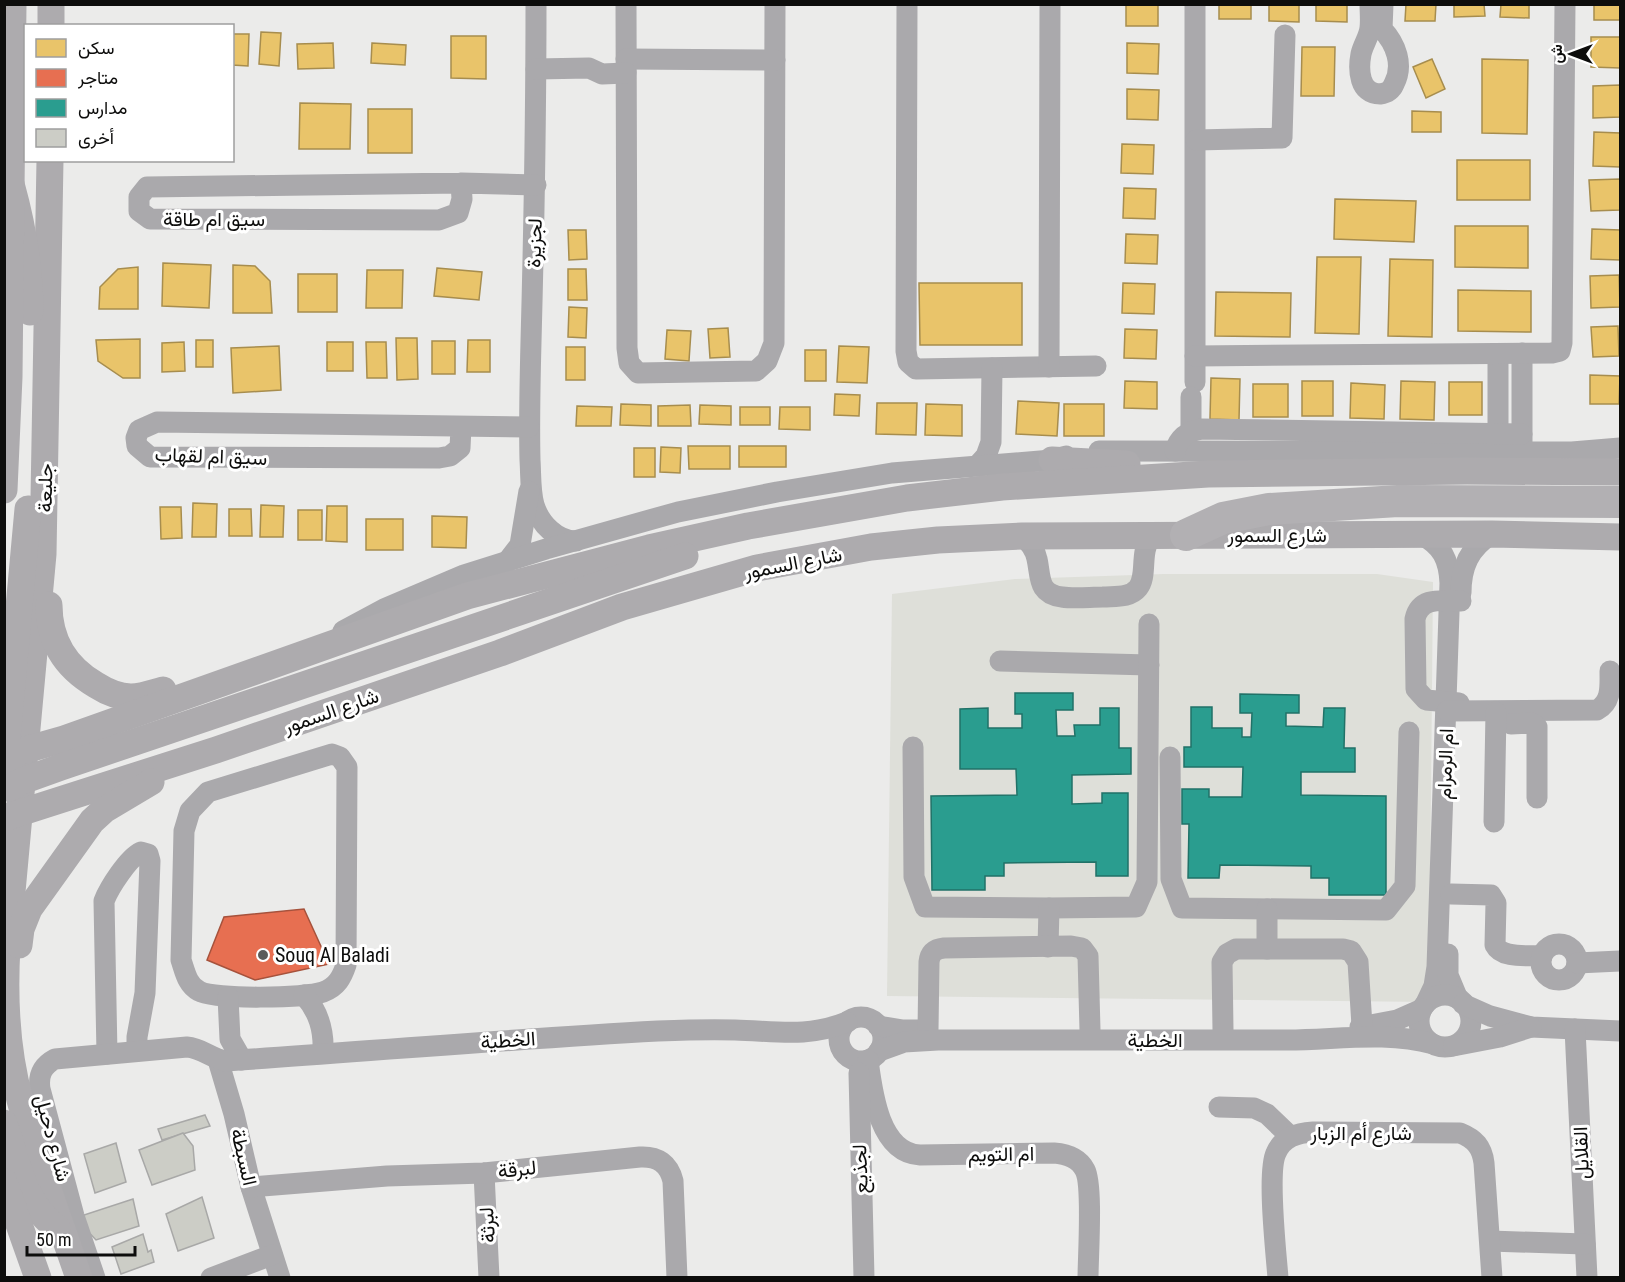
<svg xmlns="http://www.w3.org/2000/svg" width="1625" height="1282" font-family="'Roboto Condensed',Vazirmatn,sans-serif">
  <style>
    .built { fill: #dedfd9 }
    .homes { fill: #e9c46a; stroke: #a78d4e; stroke-width: 1.5 }
    .shops { fill: #e76f51; stroke: #a6523c; stroke-width: 1.5 }
    .schools { fill: #2a9d8f; stroke: #217268; stroke-width: 1.5 }
    .building { fill: #cccdc6; stroke: #a8a8a7; stroke-width: 1.5 }
    .lines { fill: none; stroke-linecap: round; stroke-linejoin: round }
    .minor { stroke: #aaa9ac; stroke-width: 21 }
    .major { stroke: #adabae; stroke-width: 27 }
    .highway { stroke: #b2b0b3; stroke-width: 32 }
    .poi-dot { fill: #5b5b5a; stroke: #fff; stroke-width: 2 }
    .labels { text-anchor: middle; dominant-baseline: central; stroke-width: 6; stroke-linejoin: round; paint-order: stroke }
    .street-label { font-size: 20px; fill: #0d0d0c; stroke: #fff }
    .poi-label { font-size: 20px; fill: #0d0d0c; stroke: #fff; text-anchor: start }
  </style>
  <rect width="100%" height="100%" fill="#ebebea"/>
  <polygon class="built" points="1164,574 1377,574 1433,582 1429,1002 887,996 892,594 1015,579"/>
  <g class="homes">
    <rect x="1126" y="4" width="32" height="22"/>
    <rect x="1219" y="4" width="32" height="15"/>
    <polygon points="1269,4 1299,4 1299,22 1269,21"/>
    <polygon points="1316,4 1347,4 1347,22 1316,21"/>
    <polygon points="1406,4 1436,4 1435,21 1405,21"/>
    <polygon points="1454,4 1484,4 1485,16 1454,17"/>
    <polygon points="1501,4 1529,4 1529,18 1500,17"/>
    <rect x="1594" y="4" width="26" height="16"/>
    <polygon points="261,32 281,33 279,66 259,64"/>
    <polygon points="233,34 249,34 248,66 232,65"/>
    <polygon points="451,36 486,36 486,79 451,78"/>
    <polygon points="1591,37 1620,37 1620,68 1591,67"/>
    <polygon points="333,43 334,68 298,69 297,44"/>
    <polygon points="372,43 406,45 405,65 371,63"/>
    <polygon points="1127,43 1159,44 1158,74 1127,73"/>
    <polygon points="1302,47 1335,47 1334,96 1301,96"/>
    <polygon points="1432,59 1445,89 1426,98 1413,67"/>
    <polygon points="1482,59 1528,60 1527,134 1482,133"/>
    <polygon points="1620,85 1620,117 1593,118 1593,86"/>
    <polygon points="1127,89 1159,90 1158,120 1127,119"/>
    <polygon points="300,103 351,104 350,149 299,149"/>
    <rect x="368" y="109" width="44" height="44"/>
    <polygon points="1412,111 1441,112 1441,132 1412,132"/>
    <polygon points="1594,132 1620,133 1620,167 1593,166"/>
    <polygon points="1122,144 1154,145 1153,174 1121,173"/>
    <rect x="1457" y="160" width="73" height="40"/>
    <polygon points="1620,179 1620,210 1591,211 1589,180"/>
    <polygon points="1124,188 1156,189 1155,219 1123,218"/>
    <polygon points="1335,199 1416,201 1414,242 1334,239"/>
    <polygon points="1455,226 1528,226 1528,268 1455,267"/>
    <polygon points="1592,229 1620,230 1620,260 1591,259"/>
    <polygon points="568,230 586,230 587,259 569,260"/>
    <polygon points="1126,234 1158,235 1157,264 1125,263"/>
    <polygon points="1317,257 1361,257 1359,334 1315,333"/>
    <polygon points="1390,259 1433,260 1432,337 1388,336"/>
    <polygon points="163,263 211,265 209,308 162,306"/>
    <polygon points="233,265 255,266 270,281 272,313 233,313"/>
    <polygon points="138,267 138,309 99,309 100,287 118,269"/>
    <polygon points="437,268 482,272 479,300 434,296"/>
    <polygon points="568,269 586,269 587,300 568,300"/>
    <polygon points="367,270 403,270 402,308 366,308"/>
    <rect x="298" y="274" width="39" height="38"/>
    <polygon points="1619,275 1620,307 1591,308 1590,276"/>
    <polygon points="919,283 1022,283 1022,345 920,345"/>
    <polygon points="1123,283 1155,284 1154,314 1122,313"/>
    <polygon points="1458,290 1531,291 1531,332 1458,331"/>
    <polygon points="1216,292 1291,293 1290,337 1215,336"/>
    <polygon points="569,307 587,308 586,338 568,337"/>
    <polygon points="1618,326 1619,356 1593,357 1591,327"/>
    <polygon points="728,328 730,357 710,358 708,329"/>
    <polygon points="1125,329 1157,330 1156,359 1124,358"/>
    <polygon points="667,330 691,331 689,361 665,359"/>
    <polygon points="396,338 417,338 418,379 397,380"/>
    <polygon points="140,339 140,378 123,378 98,361 96,340"/>
    <rect x="196" y="340" width="17" height="27"/>
    <polygon points="468,340 490,340 490,372 467,372"/>
    <rect x="432" y="341" width="23" height="33"/>
    <polygon points="184,342 185,371 162,372 162,343"/>
    <rect x="327" y="342" width="26" height="29"/>
    <polygon points="366,342 386,342 387,378 367,378"/>
    <polygon points="279,346 281,390 233,393 231,348"/>
    <polygon points="839,346 869,347 867,383 837,382"/>
    <rect x="566" y="347" width="19" height="33"/>
    <rect x="805" y="350" width="21" height="31"/>
    <polygon points="1590,375 1620,376 1619,404 1590,404"/>
    <polygon points="1211,378 1240,379 1239,420 1210,419"/>
    <polygon points="1125,381 1157,382 1157,409 1124,408"/>
    <rect x="1302" y="381" width="31" height="35"/>
    <polygon points="1401,381 1435,382 1434,420 1400,419"/>
    <rect x="1449" y="382" width="33" height="33"/>
    <polygon points="1351,383 1385,385 1384,419 1350,418"/>
    <rect x="1253" y="384" width="35" height="33"/>
    <polygon points="835,394 860,395 859,416 834,415"/>
    <polygon points="1018,401 1059,403 1057,436 1016,434"/>
    <polygon points="877,403 917,403 916,435 876,434"/>
    <polygon points="621,404 651,405 651,426 620,425"/>
    <polygon points="926,404 962,405 962,436 925,435"/>
    <rect x="1064" y="404" width="40" height="32"/>
    <polygon points="690,405 691,426 658,426 658,406"/>
    <polygon points="700,405 731,406 731,425 699,424"/>
    <polygon points="577,406 612,407 611,426 576,426"/>
    <rect x="740" y="407" width="30" height="18"/>
    <polygon points="780,407 810,407 810,430 779,429"/>
    <polygon points="688,446 730,446 730,469 689,469"/>
    <rect x="739" y="446" width="47" height="21"/>
    <polygon points="661,447 681,448 680,473 660,472"/>
    <rect x="634" y="448" width="21" height="29"/>
    <polygon points="193,503 217,504 216,537 192,537"/>
    <polygon points="261,505 284,506 283,537 260,537"/>
    <polygon points="327,506 347,506 347,542 326,541"/>
    <polygon points="160,507 181,507 182,538 161,539"/>
    <polygon points="229,509 251,509 252,536 229,536"/>
    <rect x="298" y="510" width="24" height="30"/>
    <polygon points="432,516 467,517 466,548 432,547"/>
    <rect x="366" y="519" width="37" height="31"/>
  </g>
  <polygon class="shops" points="304,909 329,964 255,980 207,960 224,917"/>
  <g class="schools">
    <polygon points="1015,693 1073,693 1073,710 1056,710 1057,736 1075,736 1074,725 1100,725 1100,708 1119,708 1119,748 1131,748 1131,774 1072,775 1072,804 1102,803 1102,793 1128,793 1128,876 1096,876 1096,862 1004,863 1004,876 985,876 985,890 932,890 931,796 1017,795 1016,769 960,769 960,709 988,708 988,728 1022,728 1022,714 1015,714"/>
    <polygon points="1240,694 1299,695 1299,713 1286,713 1286,726 1323,727 1324,708 1345,708 1344,748 1355,748 1355,772 1301,772 1301,795 1386,796 1386,895 1329,895 1329,878 1311,878 1311,866 1220,865 1219,878 1188,878 1189,824 1182,824 1182,789 1209,789 1209,797 1242,797 1243,767 1184,767 1184,747 1191,747 1191,707 1212,707 1212,728 1242,728 1242,737 1251,737 1252,713 1240,713"/>
  </g>
  <g class="building">
    <polygon points="205,1115 210,1126 162,1140 158,1129"/>
    <polygon points="183,1133 193,1146 195,1170 152,1185 139,1150"/>
    <polygon points="116,1143 126,1182 95,1193 84,1154"/>
    <polygon points="202,1197 214,1238 178,1251 166,1214"/>
    <polygon points="133,1199 139,1226 96,1240 82,1225 81,1216"/>
    <polygon points="143,1234 148,1252 151,1250 154,1262 121,1274 112,1247"/>
  </g>
  <g class="lines">
    <g class="minor">
      <path d="M536,4C536,117 534,229 531,342C530,381 529,420 530,460C531,474 530,491 534,505C540,524 557,541 576,541"/>
      <polyline points="626,4 627,348 629,363 638,373 756,371 767,361 774,343 775,4"/>
      <polyline points="907,4 906,351 908,362 916,369 1096,366"/>
      <polyline points="1195,4 1195,382"/>
      <path d="M1370,4C1370,12 1371,20 1370,28C1369,37 1363,45 1361,54C1358,70 1359,94 1380,94C1387,93 1391,91 1394,84C1404,65 1396,44 1382,29L1383,4"/>
      <polyline points="626,59 775,60"/>
      <polyline points="536,69 589,68 602,74 626,73"/>
      <polyline points="1196,140 1282,138 1285,35"/>
      <polyline points="461,183 462,199 458,213 439,220 150,219 139,211 139,197 147,187 461,183 536,185"/>
      <polyline points="1522,353 1522,448"/>
      <polyline points="1498,354 1498,448"/>
      <polyline points="1195,356 1552,353 1560,351 1562,343 1565,4"/>
      <polyline points="1049,367 1050,4"/>
      <polyline points="1191,397 1191,431"/>
      <polyline points="461,427 460,448 450,456 439,458 150,457 137,446 136,438 139,430 157,422 529,427"/>
      <polyline points="1099,451 1572,452 1620,448"/>
      <path d="M1175,451C1179,437 1187,431 1202,429L1522,434"/>
      <polyline points="977,466 986,456 991,442 992,368"/>
      <path d="M1421,535C1442,545 1449,560 1450,583L1437,967L1434,986L1426,1003"/>
      <path d="M1022,536C1030,542 1035,549 1037,559C1041,576 1037,594 1062,597C1075,599 1090,597 1103,597C1115,596 1130,598 1138,588C1148,575 1139,554 1151,536"/>
      <polyline points="507,562 520,545 529,491"/>
      <path d="M1461,593C1461,567 1469,548 1492,534"/>
      <polyline points="343,631 384,609 464,575 546,549 678,512 777,492 892,473 1052,460 1066,456"/>
      <polyline points="1000,661 1149,665"/>
      <path d="M1459,703L1426,700L1416,689L1415,619C1420,596 1442,601 1461,601"/>
      <path d="M1447,711L1597,710C1612,702 1610,686 1610,671"/>
      <polyline points="1511,724 1532,723 1537,727 1537,798"/>
      <polyline points="913,747 914,877 925,907 1049,908 1136,907 1147,882 1149,624"/>
      <path d="M332,754L340,757L347,767L346,965C342,977 337,987 323,992C306,998 214,1000 199,991C187,985 185,971 181,960L184,831L190,811L208,792Z"/>
      <polyline points="1170,757 1171,879 1182,908 1386,910 1405,886 1409,732"/>
      <polyline points="1494,822 1496,712"/>
      <path d="M1451,894L1491,895L1496,903L1495,945C1502,959 1528,955 1542,956"/>
      <polyline points="1267,909 1267,949"/>
      <circle cx="1559" cy="962" r="18"/>
      <polyline points="1048,947 1049,908"/>
      <polyline points="1448,954 1448,975 1458,999"/>
      <polyline points="1577,963 1620,961"/>
      <path d="M304,995C319,1012 324,1030 323,1052"/>
      <circle cx="1445" cy="1021" r="26"/>
      <polyline points="228,997 230,1039 242,1060"/>
      <polyline points="1463,1004 1490,1016 1531,1027 1620,1031"/>
      <circle cx="861" cy="1039" r="22"/>
      <polyline points="878,1026 903,1030 924,1030"/>
      <polyline points="1360,1027 1397,1020 1422,1009"/>
      <polyline points="1575,1029 1587,1278"/>
      <path d="M928,1030L929,962C930,953 935,949 944,948L1071,946L1082,948L1088,956L1090,1030"/>
      <polyline points="1223,1030 1222,962 1227,954 1236,949 1343,949 1351,951 1358,962 1362,1026"/>
      <polyline points="1453,1046 1500,1037 1531,1027"/>
      <path d="M879,1051L904,1042L938,1040C1055,1040 1171,1040 1288,1040C1336,1040 1386,1031 1433,1044"/>
      <path d="M107,1054L104,901C109,888 128,858 141,852L148,854L150,861L145,993L137,1037V1051"/>
      <polyline points="218,1060 234,1114 251,1187 280,1278"/>
      <path d="M868,1060C872,1091 879,1153 920,1155L1054,1153C1067,1154 1079,1158 1085,1170C1093,1185 1088,1257 1088,1278"/>
      <polyline points="859,1073 864,1278"/>
      <polyline points="1219,1107 1254,1108 1267,1114 1290,1136"/>
      <polyline points="484,1173 489,1278"/>
      <path d="M251,1187L387,1176L484,1173L640,1157C658,1156 669,1164 673,1181L677,1278"/>
      <polyline points="1490,1241 1585,1244"/>
      <path d="M95,1278L74,1216L40,1089C38,1075 42,1066 55,1059L187,1047C202,1048 212,1059 226,1061C370,1051 514,1039 658,1031C683,1030 709,1029 735,1030C776,1031 807,1038 847,1022"/>
      <polyline points="211,1278 272,1255"/>
      <path d="M1278,1278C1276,1252 1267,1172 1276,1153C1283,1137 1297,1133 1313,1132L1460,1133C1475,1139 1482,1147 1484,1163L1492,1278"/>
    </g>
    <g class="major">
      <polyline points="51,26 51,4"/>
      <path d="M50,160L43,554L7,946C4,997 6,1050 20,1100C36,1160 59,1219 79,1278"/>
      <path d="M11,184C23,227 30,267 30,312"/>
      <polyline points="1052,460 1127,464"/>
      <polyline points="4,490 9,377 13,4"/>
      <path d="M49,605C49,641 65,667 96,685C107,692 118,697 131,697C142,697 152,693 163,690"/>
      <polyline points="4,756 64,739 467,596 649,548 748,526 907,498 1002,487 1208,474 1467,471 1620,472"/>
      <polyline points="7,773 7,738 28,509"/>
      <polyline points="9,788 22,781 61,767 685,556"/>
      <polyline points="4,818 216,750 500,653 622,607 757,568 871,547 938,540 1022,536 1492,534 1620,537"/>
      <polyline points="19,945 21,929 29,909 92,821 104,810 151,782"/>
      <path d="M4,1123C16,1160 24,1205 57,1228"/>
      <polyline points="4,1182 38,1278"/>
    </g>
    <polyline class="highway" points="1186,535 1223,518 1269,509 1398,501 1620,502"/>
  </g>
  <circle class="poi-dot" cx="263" cy="955" r="6"/>
  <g class="labels">
    <g class="street-label">
      <text x="214" y="219">سيق ام طاقة</text>
      <text transform="translate(534 243) rotate(-88)">لجزيرة</text>
      <text transform="translate(211 456) rotate(2)">سيق ام لقهاب</text>
      <text transform="translate(45 488) rotate(-89)">جليعة</text>
      <text x="1277" y="535">شارع السمور</text>
      <text transform="translate(793 563) rotate(-11)">شارع السمور</text>
      <text transform="translate(331 711) rotate(-19)">شارع السمور</text>
      <text transform="translate(1445 764) rotate(-88)">ام الرمرام</text>
      <text transform="translate(508 1040) rotate(-4)">الخطية</text>
      <text x="1155" y="1040">الخطية</text>
      <text x="1361" y="1133">شارع أم الزبار</text>
      <text transform="translate(53 1138) rotate(75)">شارع دحيل</text>
      <text transform="translate(1581 1153) rotate(-92)">القلايل</text>
      <text transform="translate(1001 1154) rotate(-1)">ام التويم</text>
      <text transform="translate(244 1157) rotate(77)">السبطة</text>
      <text transform="translate(517 1169) rotate(-6)">لبرقة</text>
      <text transform="translate(860 1169) rotate(-92)">لجذيع</text>
      <text transform="translate(487 1225) rotate(-93)">لبرثة</text>
    </g>
    <g class="poi-label">
      <text x="275" y="955">Souq Al Baladi</text>
    </g>
  </g>
  <rect width="1625" height="1282" fill="none" stroke="#0d0d0c" stroke-width="12"/>
  <rect x="24" y="24" width="210" height="138" fill="#ffffff" stroke="#9e9e9e" stroke-width="1.5"/>
  <rect x="36" y="39" width="30" height="18" fill="#e9c46a" stroke="#9e9e9e" stroke-width="1.5"/>
  <text x="78" y="54" font-size="18" fill="#0d0d0c">سكن</text>
  <rect x="36" y="69" width="30" height="18" fill="#e76f51" stroke="#9e9e9e" stroke-width="1.5"/>
  <text x="78" y="84" font-size="18" fill="#0d0d0c">متاجر</text>
  <rect x="36" y="99" width="30" height="18" fill="#2a9d8f" stroke="#9e9e9e" stroke-width="1.5"/>
  <text x="78" y="114" font-size="18" fill="#0d0d0c">مدارس</text>
  <rect x="36" y="129" width="30" height="18" fill="#cccdc6" stroke="#9e9e9e" stroke-width="1.5"/>
  <text x="78" y="144" font-size="18" fill="#0d0d0c">أخرى</text>
  <g transform="translate(1571 54) rotate(270)" stroke="#ffffff" stroke-width="4.5" paint-order="stroke">
  <path d="M0-4.5L10 22L0 15L-10 22Z" fill="#0d0d0c"/>
  <text y="-9" font-size="16" font-weight="bold" text-anchor="middle" fill="#0d0d0c">ش</text>
  </g>
  <path d="M27 1246v9h108v-9" fill="none" stroke="#0d0d0c" stroke-width="3"/>
  <text x="36" y="1246" font-size="18" fill="#0d0d0c" stroke="#ffffff" stroke-width="4.5" paint-order="stroke">50 m</text>
</svg>
